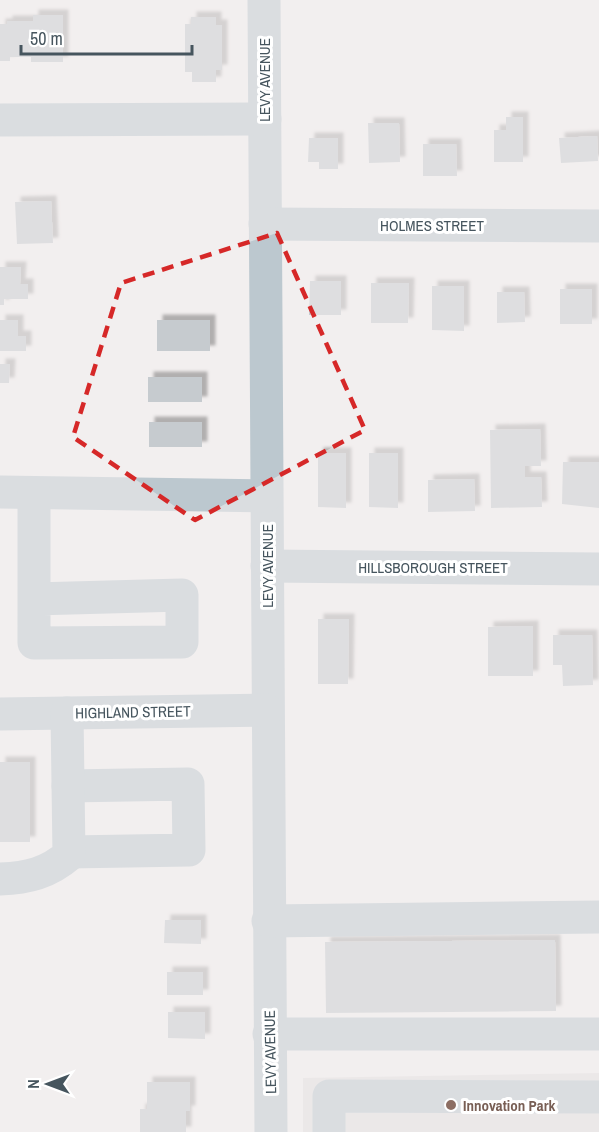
<svg xmlns="http://www.w3.org/2000/svg" width="599" height="1132" font-family="'Archivo Narrow',sans-serif">
  <style>
    .education { fill: #e3e0e1 }
    .building { fill: #c6cbcf; filter: url(#shadow) }
    .lines { fill: none; stroke-linecap: round; stroke-linejoin: round }
    .minor { stroke: #bcc8cf; stroke-width: 33 }
    .marked { fill: none; stroke: #d62828; stroke-width: 4.5; stroke-dasharray: 12 8; stroke-linejoin: round }
    .education-dot { fill: #8d6e63; stroke: #fff; stroke-width: 2 }
    .labels { text-anchor: middle; dominant-baseline: central; stroke-width: 6; stroke-linejoin: round; paint-order: stroke }
    .street-label { font-size: 15px; fill: #46555e; stroke: #fff }
    .education-label { font-size: 15px; font-weight: bold; fill: #785e54; stroke: #fff; text-anchor: start }
  </style>
  <defs>
    <filter id="shadow"><feDropShadow dx="5.5" dy="-5.5" stdDeviation="1.5" flood-color="#0004"/></filter>
  </defs>
  <rect width="100%" height="100%" fill="#f2efef"/>
  <polygon class="education" points="599,1073 599,1132 303,1132 303,1078"/>
  <g class="building">
    <polygon points="33,15 63,15 63,62 31,62 31,57 10,57 10,61 0,61 0,24 7,24 7,21 33,21"/>
    <polygon points="191,17 216,17 216,25 222,25 222,70 216,70 216,82 192,82 192,72 185,72 185,24 191,24"/>
    <polygon points="506,117 523,117 523,162 494,162 494,130 506,130"/>
    <polygon points="368,123 399,123 400,162 369,163"/>
    <polygon points="597,136 598,161 561,163 559,138"/>
    <polygon points="309,138 338,138 338,169 319,169 319,162 308,162"/>
    <polygon points="423,144 456,144 457,176 423,176"/>
    <polygon points="51,201 53,243 17,244 15,202"/>
    <polygon points="0,267 21,267 20,284 28,284 28,299 4,299 4,305 0,305"/>
    <polygon points="310,281 341,281 341,315 309,315"/>
    <polygon points="371,283 409,283 408,323 371,323"/>
    <polygon points="432,286 464,286 464,331 432,330"/>
    <rect x="560" y="289" width="32" height="35"/>
    <polygon points="497,292 524,292 525,322 497,323"/>
    <polygon points="0,320 18,320 18,336 26,336 26,351 0,351"/>
    <rect x="157" y="320" width="53" height="31"/>
    <polygon points="0,364 10,364 9,383 0,383"/>
    <rect x="148" y="377" width="54" height="25"/>
    <rect x="149" y="422" width="53" height="25"/>
    <polygon points="540,429 541,466 525,466 525,477 541,477 542,507 491,508 490,430"/>
    <polygon points="318,453 346,453 346,508 318,507"/>
    <polygon points="369,453 398,453 398,508 369,507"/>
    <polygon points="563,462 599,462 599,508 562,504"/>
    <polygon points="474,479 475,511 428,512 428,480"/>
    <polygon points="318,619 349,619 348,684 318,684"/>
    <polygon points="533,626 533,676 488,676 488,627"/>
    <polygon points="553,635 592,635 593,685 563,686 562,665 553,665"/>
    <rect x="0" y="762" width="30" height="80"/>
    <polygon points="165,920 201,920 201,944 164,943"/>
    <polygon points="555,940 556,1011 326,1013 325,942"/>
    <rect x="167" y="972" width="36" height="23"/>
    <polygon points="168,1012 205,1012 205,1039 168,1038"/>
    <polygon points="147,1082 190,1082 190,1111 186,1111 186,1132 140,1132 140,1109 147,1109"/>
  </g>
  <g class="lines">
    <g class="minor">
      <polyline points="264,0 271,1132"/>
      <polyline points="0,120 265,119"/>
      <polyline points="265,224 599,226"/>
      <polyline points="0,492 266,496"/>
      <polyline points="267,566 599,569"/>
      <polyline points="34,599 182,595 182,642 34,643 34,493"/>
      <polyline points="0,714 267,710"/>
      <polyline points="68,786 188,784 189,850 69,852"/>
      <path d="M0,879C28,878 48,873 69,855L67,713"/>
      <polyline points="268,921 599,917"/>
      <polyline points="269,1034 599,1034"/>
      <polyline points="329,1132 329,1096 599,1097"/>
    </g>
  </g>
  <path d="M0 0H599V1132H0ZM277,233L365,430L195,520L73,437L121,283Z" fill="#f2efef" fill-opacity=".55" fill-rule="evenodd"/>
  <path class="marked" d="M277,233L365,430L195,520L73,437L121,283Z"/>
  <circle class="education-dot" cx="451" cy="1105" r="6"/>
  <g class="labels">
    <g class="street-label">
      <text transform="translate(264 80) rotate(-90)">LEVY AVENUE</text>
      <text x="432" y="225">HOLMES STREET</text>
      <text transform="translate(267 566) rotate(-90)">LEVY AVENUE</text>
      <text x="433" y="567">HILLSBOROUGH STREET</text>
      <text transform="translate(133 712) rotate(-1)">HIGHLAND STREET</text>
      <text transform="translate(270 1052) rotate(-91)">LEVY AVENUE</text>
    </g>
    <g class="education-label">
      <text x="463" y="1105">Innovation Park</text>
    </g>
  </g>
  <g transform="translate(48 1084) rotate(270)" stroke="#ffffff" stroke-width="4.5" paint-order="stroke">
  <path d="M0-4.5L10 22L0 15L-10 22Z" fill="#46555e"/>
  <text y="-9" font-size="16" font-weight="bold" text-anchor="middle" fill="#46555e">N</text>
  </g>
  <path d="M21 45v9h171v-9" fill="none" stroke="#46555e" stroke-width="3"/>
  <text x="30" y="45" font-size="18" fill="#46555e" stroke="#ffffff" stroke-width="4.5" paint-order="stroke">50 m</text>
</svg>
